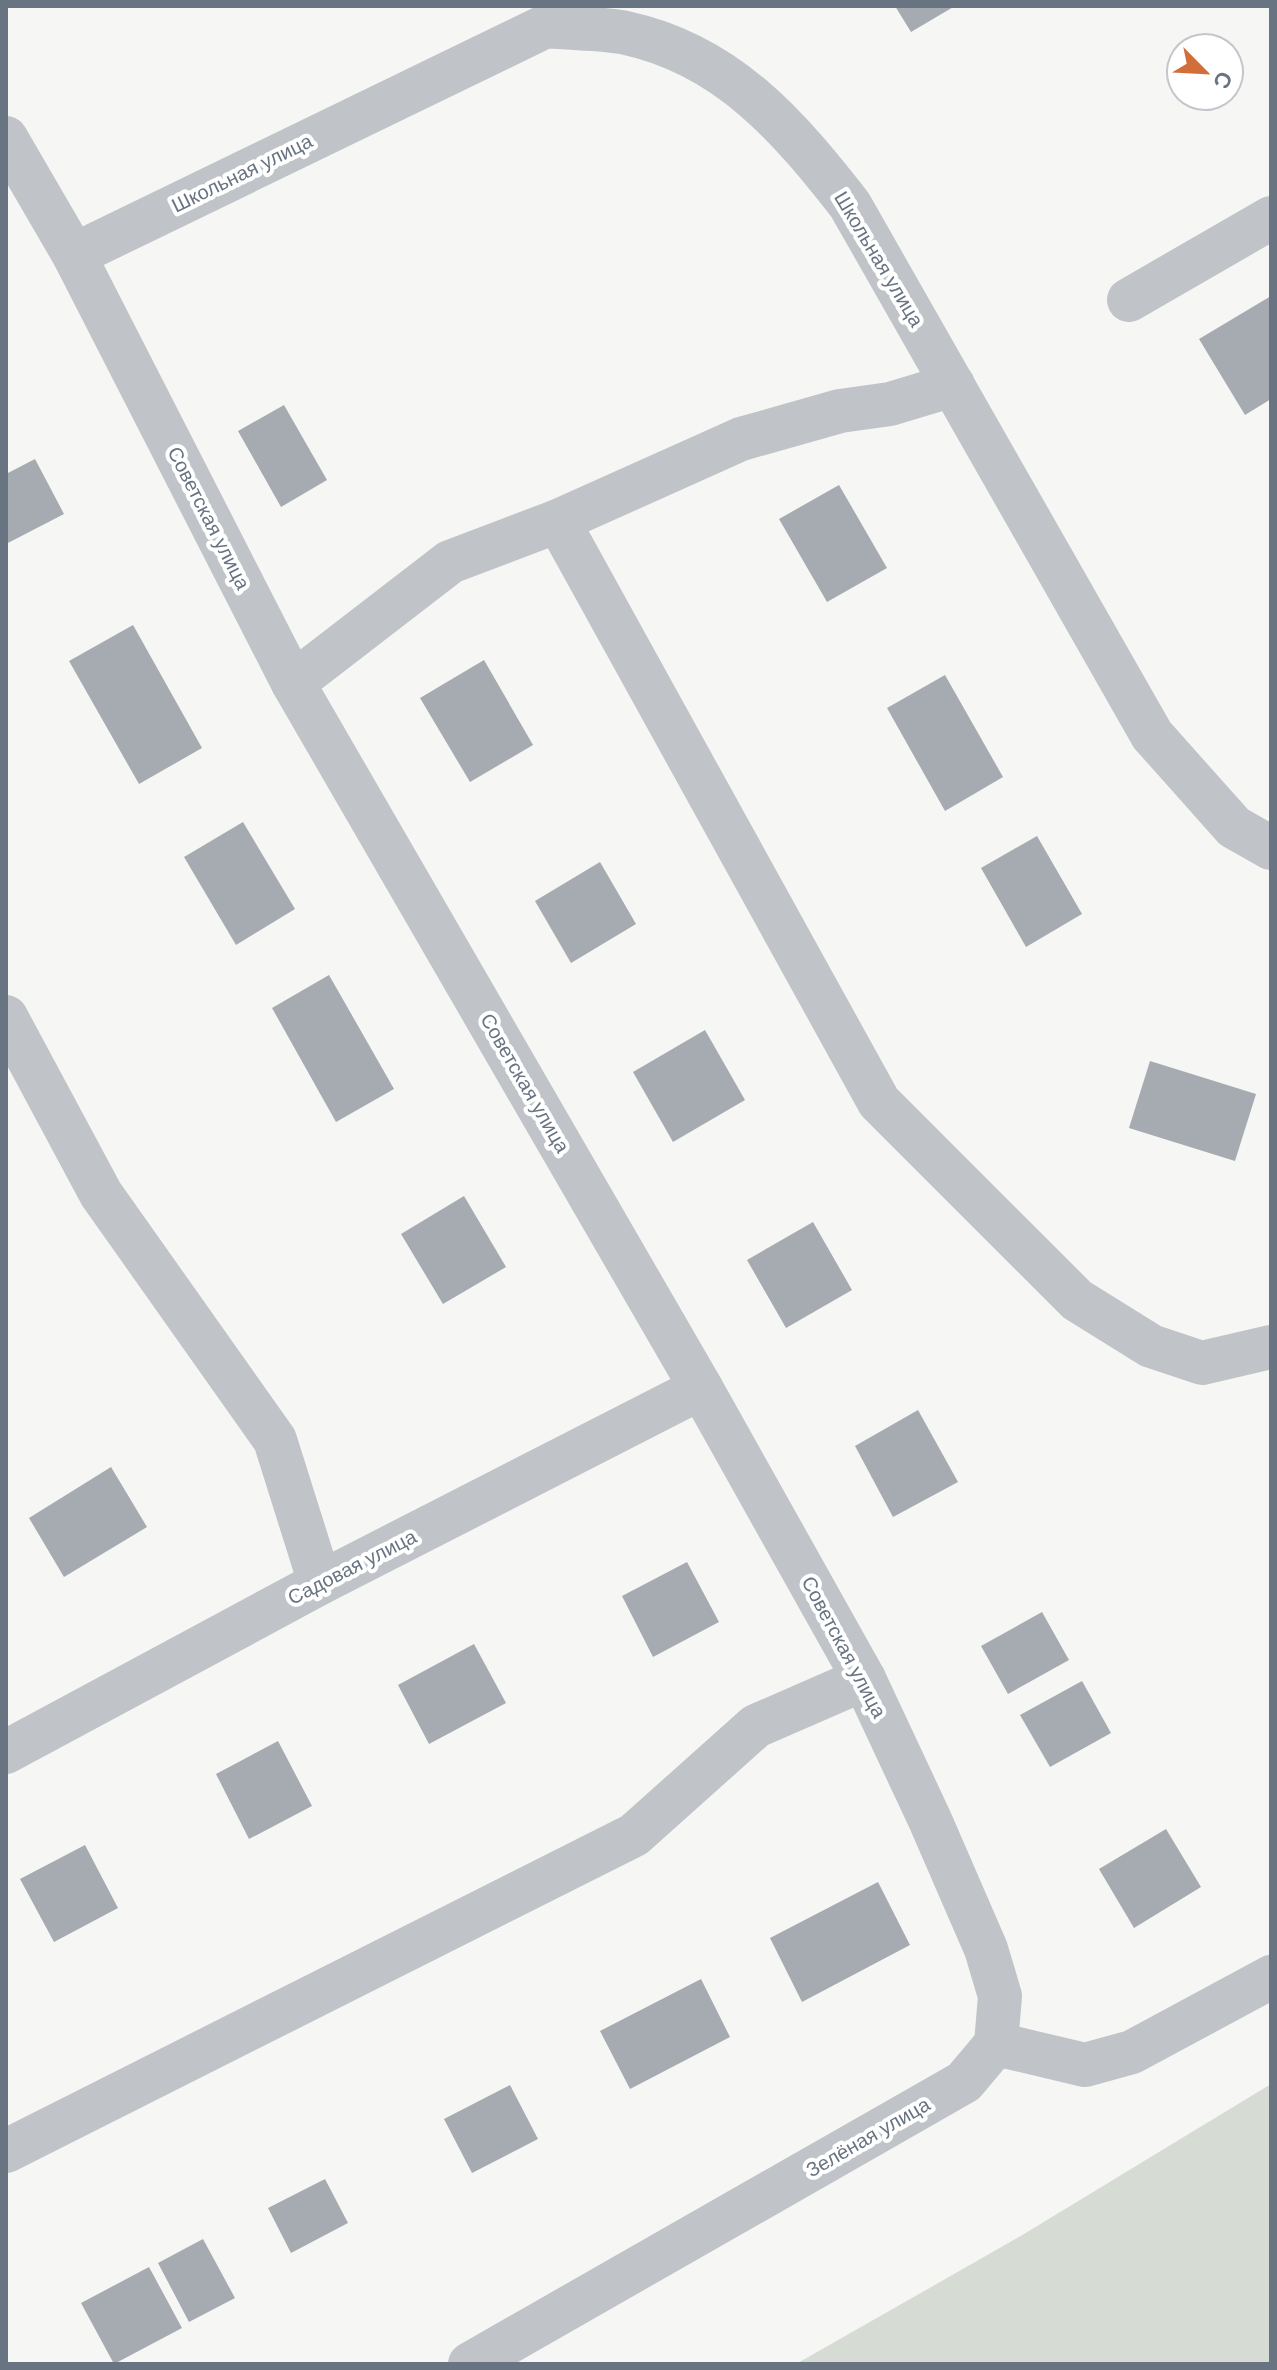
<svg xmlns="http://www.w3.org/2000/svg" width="1277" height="2370" font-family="Arial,sans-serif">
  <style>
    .green { fill: #d6dbd4 }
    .building { fill: #a5abb1 }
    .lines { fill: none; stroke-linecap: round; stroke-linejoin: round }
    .minor { stroke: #c0c3c7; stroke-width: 44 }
    .labels { text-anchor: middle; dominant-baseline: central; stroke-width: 8; stroke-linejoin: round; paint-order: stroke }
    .street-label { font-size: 20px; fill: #697482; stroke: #fff }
  </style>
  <rect width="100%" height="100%" fill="#f6f7f4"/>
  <polygon class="green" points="1271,2084 1271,2364 796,2364 1019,2237"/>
  <g class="building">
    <polygon points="895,6 955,6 911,32"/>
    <polygon points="1271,296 1271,399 1245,415 1199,339"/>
    <polygon points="284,405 327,480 281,507 238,431"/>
    <polygon points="35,459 64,514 6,544 6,474"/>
    <polygon points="839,485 887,568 827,602 779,519"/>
    <polygon points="133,625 202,748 139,784 69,661"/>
    <polygon points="484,660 533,745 470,782 420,698"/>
    <polygon points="945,675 1003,777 945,811 887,708"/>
    <polygon points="243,822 295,909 236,945 184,857"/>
    <polygon points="1037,836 1082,914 1026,947 981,868"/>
    <polygon points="600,862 636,924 571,963 535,901"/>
    <polygon points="329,975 394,1089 336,1122 272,1008"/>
    <polygon points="705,1030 745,1100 673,1142 633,1072"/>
    <polygon points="1150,1061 1256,1094 1235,1161 1129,1128"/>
    <polygon points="464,1196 506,1267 443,1304 401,1234"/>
    <polygon points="813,1222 852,1290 786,1328 747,1260"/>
    <polygon points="918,1410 958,1482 893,1517 855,1446"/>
    <polygon points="111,1467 147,1527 64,1577 29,1518"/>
    <polygon points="687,1562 719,1622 653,1657 622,1596"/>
    <polygon points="1042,1612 1069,1660 1008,1694 981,1646"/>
    <polygon points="474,1644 506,1703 429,1744 398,1685"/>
    <polygon points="1082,1681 1111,1733 1050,1767 1020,1715"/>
    <polygon points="278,1741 312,1806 249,1839 216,1774"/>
    <polygon points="1166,1829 1201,1887 1134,1928 1099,1869"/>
    <polygon points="85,1845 118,1908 54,1942 20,1879"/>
    <polygon points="878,1882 910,1945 802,2002 770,1938"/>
    <polygon points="701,1979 730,2037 630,2089 600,2031"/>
    <polygon points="510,2085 538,2139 472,2173 444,2119"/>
    <polygon points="325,2179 348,2223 291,2253 268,2208"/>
    <polygon points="203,2239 235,2298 189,2322 158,2263"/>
    <polygon points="149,2267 182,2328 114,2364 81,2303"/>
  </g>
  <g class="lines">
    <g class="minor">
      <polyline points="6,138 74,255 293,683 701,1388 864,1679 930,1820 986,1949 1000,1996 996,2044"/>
      <path d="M74,255L546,26C572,29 601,28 626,33C728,55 789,127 850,205L1152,735L1234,827L1271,848"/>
      <polyline points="1129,300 1271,218"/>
      <polyline points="558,521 879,1102 1077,1300 1151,1346 1202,1363 1271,1347"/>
      <polyline points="293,683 450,562 558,521 741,439 840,411 890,404 953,385"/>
      <polyline points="6,1017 101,1194 275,1440 320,1583"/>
      <polyline points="6,1752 320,1583 701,1388"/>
      <polyline points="6,2151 634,1835 756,1726 864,1679"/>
      <polyline points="470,2364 964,2082 996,2044 1085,2065 1132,2052 1271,1977"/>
    </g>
  </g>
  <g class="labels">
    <g class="street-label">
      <text transform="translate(242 173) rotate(-26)">Школьная улица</text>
      <text transform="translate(879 259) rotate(59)">Школьная улица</text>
      <text transform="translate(209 518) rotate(63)">Советская улица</text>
      <text transform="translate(525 1083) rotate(60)">Советская улица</text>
      <text transform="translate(352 1567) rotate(-27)">Садовая улица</text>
      <text transform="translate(844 1647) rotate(62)">Советская улица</text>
      <text transform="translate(868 2137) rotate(-30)">Зелёная улица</text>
    </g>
  </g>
  <rect width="1277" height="2370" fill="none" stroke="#697482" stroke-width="16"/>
  <g transform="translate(1205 72) rotate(114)"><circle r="38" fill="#ffffff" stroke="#c3c7cd" stroke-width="2"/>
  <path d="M0-6L14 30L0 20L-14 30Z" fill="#d16e39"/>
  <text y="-12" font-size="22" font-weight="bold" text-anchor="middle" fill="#697482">С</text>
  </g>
</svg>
